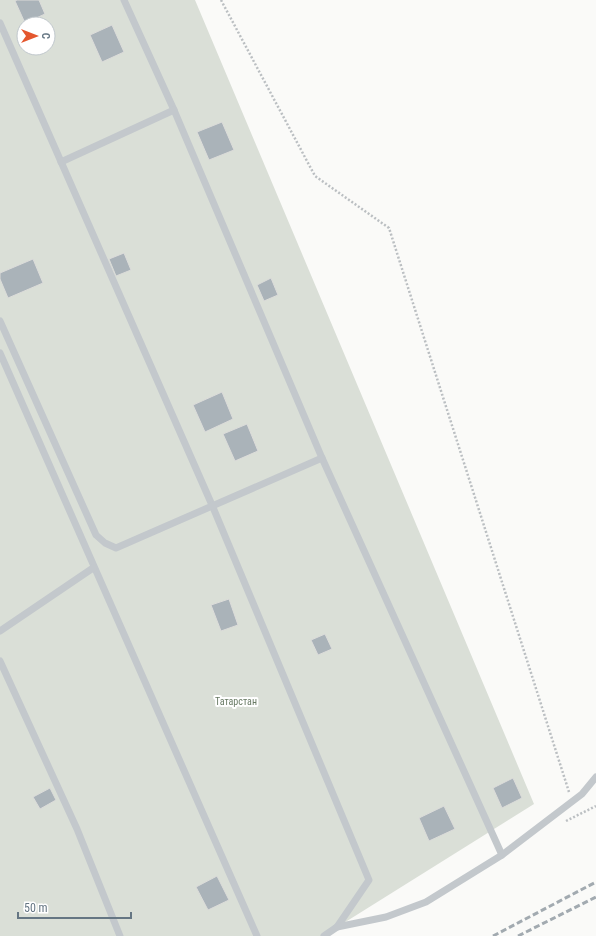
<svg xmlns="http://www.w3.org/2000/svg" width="596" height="936" font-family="'Roboto Condensed',sans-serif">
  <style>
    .green { fill: #dadfd7; fill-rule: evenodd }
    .building { fill: #aab3b9; stroke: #dcdcda }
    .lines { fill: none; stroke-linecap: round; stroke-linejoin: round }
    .path { stroke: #bbbfc2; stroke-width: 2.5; stroke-dasharray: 2 2; stroke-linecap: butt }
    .lane { stroke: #c3c8cc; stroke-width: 7 }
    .rail { stroke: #a2aab0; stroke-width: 3; stroke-dasharray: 6 3; stroke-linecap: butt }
    .labels { text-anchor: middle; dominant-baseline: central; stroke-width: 4; stroke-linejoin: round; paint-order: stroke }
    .park-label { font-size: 10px; fill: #687a64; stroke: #fff }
  </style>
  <rect width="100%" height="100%" fill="#fafaf8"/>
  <path class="green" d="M0,0H195L534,804L323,936H0ZM24,24H48V48H24Z"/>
  <g class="building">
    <polygon points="17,0 39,0 45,14 25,23 15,1"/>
    <polygon points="112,25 124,52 102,62 90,35"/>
    <polygon points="222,122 234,150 209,160 197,132"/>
    <polygon points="124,253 131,270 116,276 109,259"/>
    <polygon points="33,259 43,283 8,298 0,279 0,273"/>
    <polygon points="271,278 278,295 264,301 257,285"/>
    <polygon points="222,392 233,419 205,432 193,405"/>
    <polygon points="247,424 258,451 235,461 223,434"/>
    <polygon points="229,599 238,625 221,631 211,605"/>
    <polygon points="325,634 332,649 318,655 311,640"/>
    <polygon points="513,778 522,798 502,808 493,788"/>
    <polygon points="50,788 56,800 40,809 33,797"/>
    <polygon points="444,806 455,829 429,841 419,818"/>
    <polygon points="217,876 229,900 208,910 196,887"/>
  </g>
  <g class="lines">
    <g class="path">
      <polyline points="221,0 315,176 389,228 569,792"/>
      <polyline points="566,821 596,806"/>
    </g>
    <g class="lane">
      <polyline points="124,0 174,110 322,458 502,855"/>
      <polyline points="0,23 212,505 369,880 337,927 324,936"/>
      <polyline points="61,162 174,110"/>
      <polyline points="0,321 96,535 105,543 116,548 322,458"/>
      <polyline points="0,353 257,936"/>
      <polyline points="0,631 93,568"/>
      <polyline points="0,661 77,829 120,936"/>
      <polyline points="337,927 386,917 426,902 502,855 582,794 596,777"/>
    </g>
    <g class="rail">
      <polyline points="493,936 596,882"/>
      <polyline points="518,936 596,897"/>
    </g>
  </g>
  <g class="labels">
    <g class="park-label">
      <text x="236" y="701">Татарстан</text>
    </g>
  </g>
  <g transform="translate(36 36) rotate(90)"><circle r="19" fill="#ffffff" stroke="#c1c8cd"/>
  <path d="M0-3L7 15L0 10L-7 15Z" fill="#e4572e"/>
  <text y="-6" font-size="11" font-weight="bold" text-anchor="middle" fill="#657683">С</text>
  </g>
  <path d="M18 912v6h113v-6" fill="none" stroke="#657683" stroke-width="2"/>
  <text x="24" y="912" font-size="12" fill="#657683" stroke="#ffffff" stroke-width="3" paint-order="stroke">50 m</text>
</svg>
